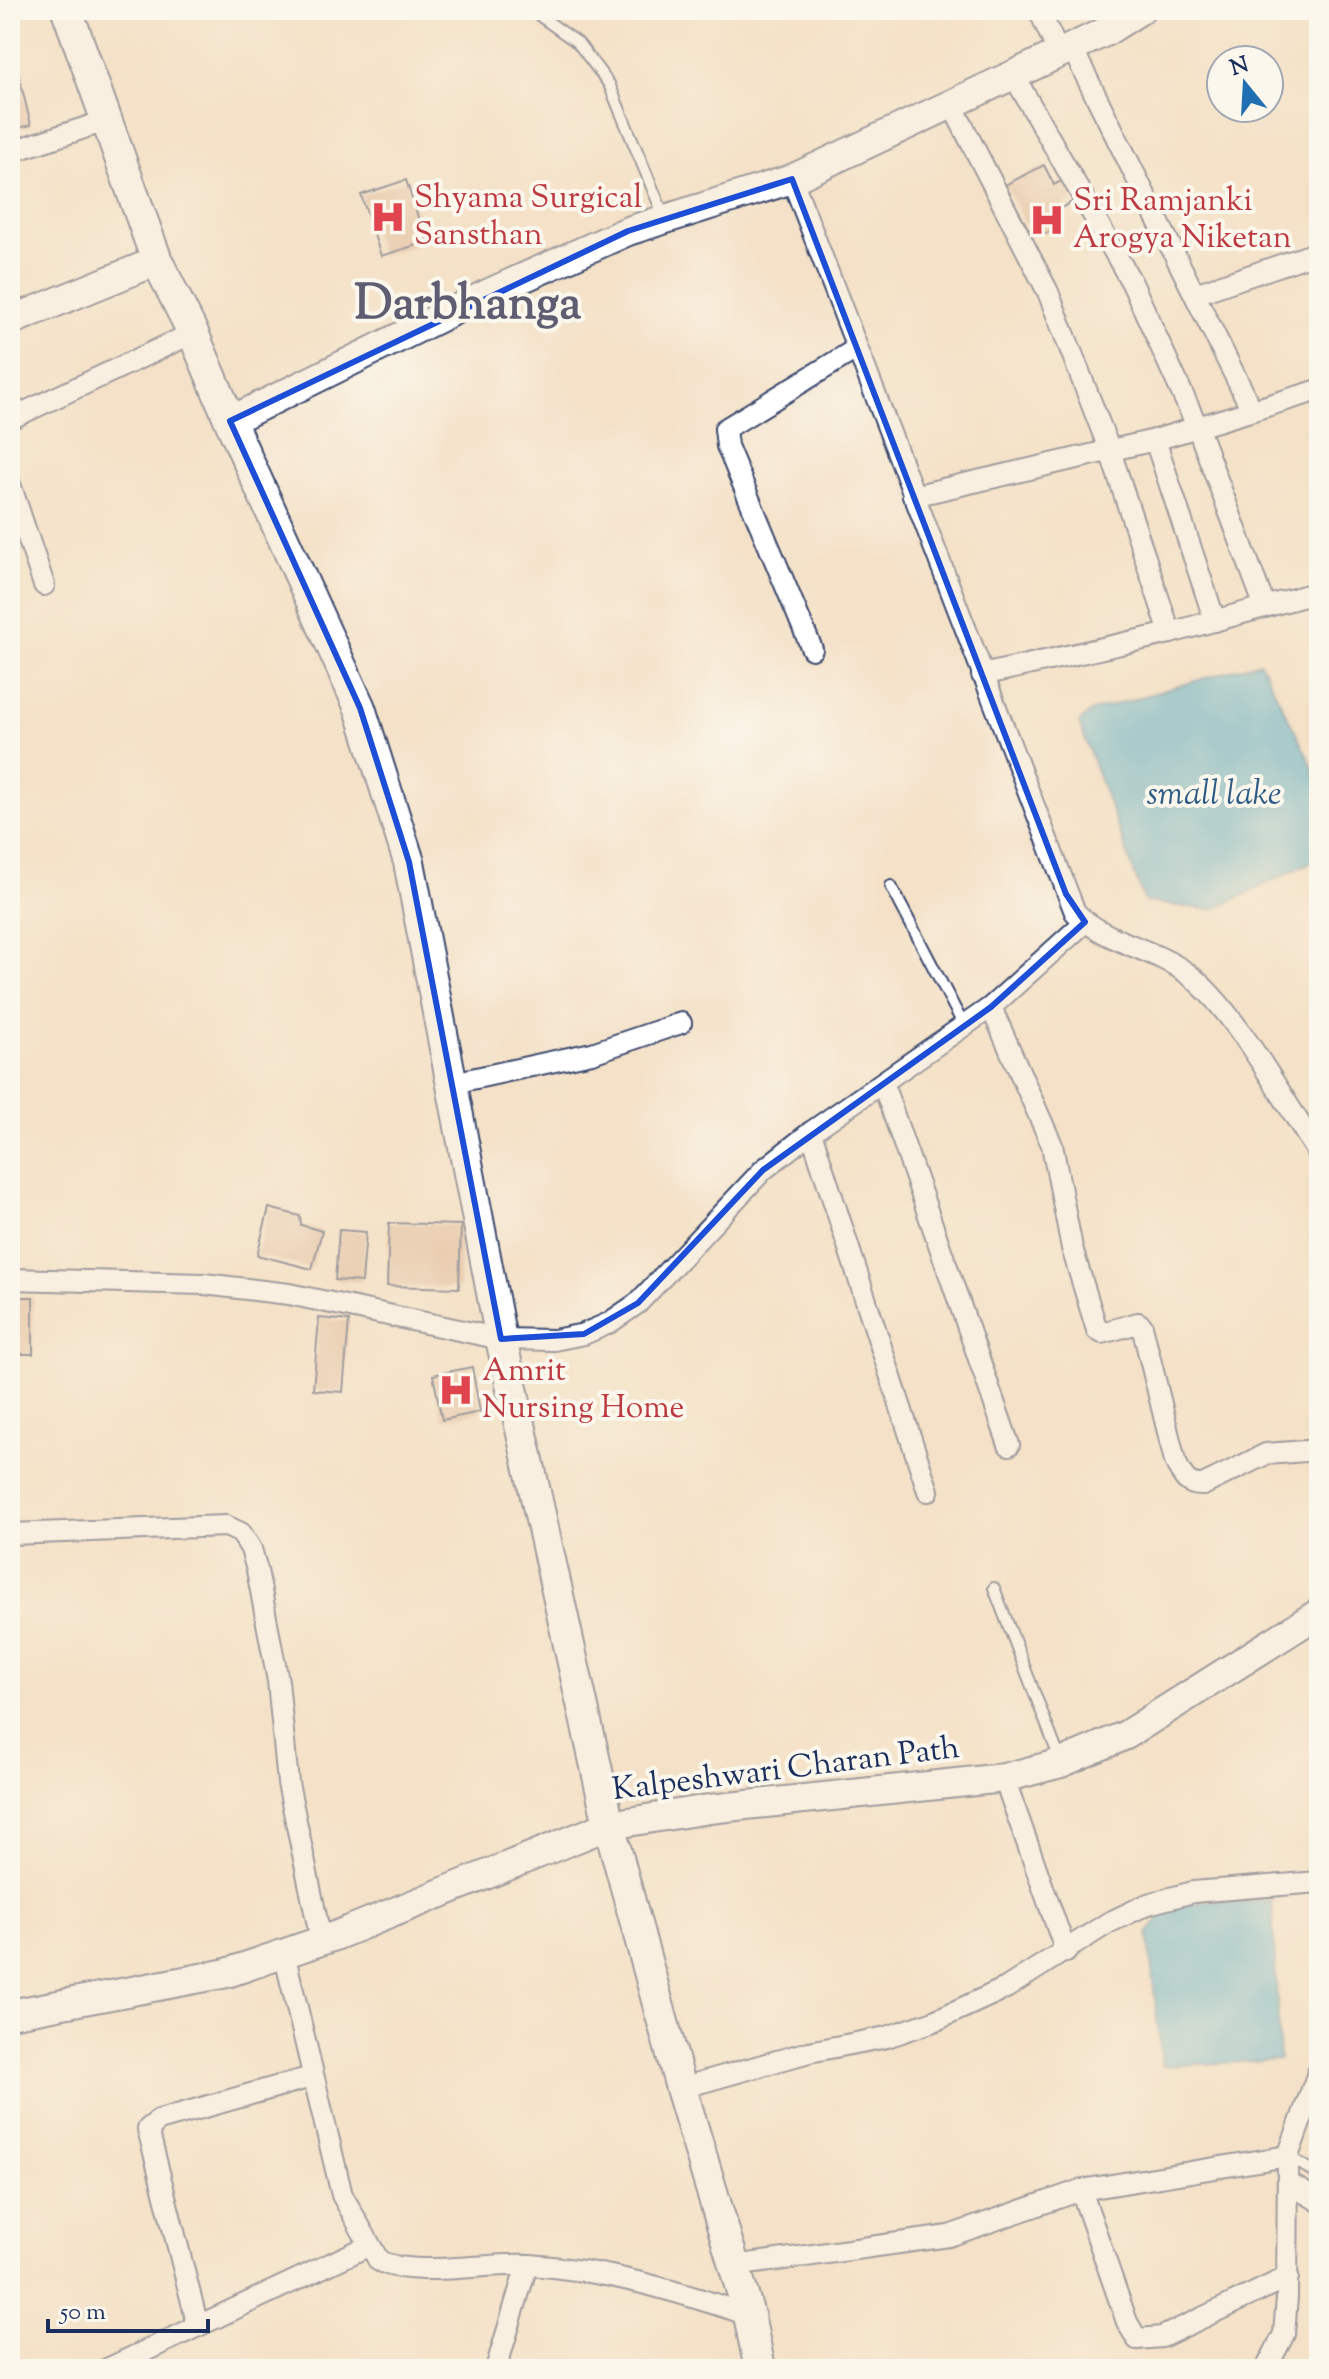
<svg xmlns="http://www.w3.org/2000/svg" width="1329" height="2379" font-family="'Sorts Mill Goudy',serif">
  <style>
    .water { fill: #51b0d0; stroke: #367097; stroke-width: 2 }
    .building { fill: #dbb394 }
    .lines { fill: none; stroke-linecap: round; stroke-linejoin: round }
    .lane-casing { stroke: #3c4a6e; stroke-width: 14 }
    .street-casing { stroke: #3c4a6e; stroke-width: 24 }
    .secondary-casing { stroke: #3c4a6e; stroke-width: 32 }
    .primary-casing { stroke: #3c4a6e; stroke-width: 34 }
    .lane { stroke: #fff; stroke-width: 10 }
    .street { stroke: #fff; stroke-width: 20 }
    .secondary { stroke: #fff; stroke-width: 28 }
    .primary { stroke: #fff; stroke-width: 30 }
    .marked { fill: none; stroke: #1d4ed8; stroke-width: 6; stroke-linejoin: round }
    .labels { text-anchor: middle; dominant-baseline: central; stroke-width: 8; stroke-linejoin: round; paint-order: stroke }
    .health-label { font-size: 32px; fill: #be3a42; stroke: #fbf7ec; text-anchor: start }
    .street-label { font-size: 32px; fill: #1b2f5e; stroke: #fbf7ec }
    .water-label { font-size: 34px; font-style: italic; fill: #2e5c86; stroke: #fbf7ec }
    .town-label { font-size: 48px; font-weight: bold; fill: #5e5d71; stroke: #fbf7ec }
  </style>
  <rect width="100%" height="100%" fill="#fbf7ec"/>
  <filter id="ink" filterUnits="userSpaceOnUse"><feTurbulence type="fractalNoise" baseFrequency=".0125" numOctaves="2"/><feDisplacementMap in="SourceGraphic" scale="16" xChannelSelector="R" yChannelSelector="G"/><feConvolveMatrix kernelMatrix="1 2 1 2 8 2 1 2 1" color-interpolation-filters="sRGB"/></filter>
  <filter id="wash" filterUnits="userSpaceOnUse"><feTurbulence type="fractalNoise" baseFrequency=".006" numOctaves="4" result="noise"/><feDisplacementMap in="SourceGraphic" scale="32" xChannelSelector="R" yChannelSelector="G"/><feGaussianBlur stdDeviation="1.8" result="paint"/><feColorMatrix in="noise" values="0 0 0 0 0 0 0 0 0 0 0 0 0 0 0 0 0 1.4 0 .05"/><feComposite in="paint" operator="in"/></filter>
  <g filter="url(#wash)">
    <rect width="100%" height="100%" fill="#f4e1c7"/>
    <g class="water">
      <polygon points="1260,662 1311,763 1319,788 1319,858 1213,910 1145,902 1079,723 1090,712"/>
      <path d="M1206,1901H1272L1280,2060L1162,2066L1148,1933C1161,1909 1180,1905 1206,1901Z"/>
    </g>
    <g id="blocks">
      <g class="building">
        <polygon points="11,44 31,125 10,130 10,45"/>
        <polygon points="1044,165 1054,185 1065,179 1076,200 1053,212 1060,226 1045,234 1039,223 1028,229 1005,185"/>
        <polygon points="406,180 426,242 381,256 361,195"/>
        <polygon points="269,1208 300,1216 301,1225 322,1231 312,1269 257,1255"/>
        <polygon points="389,1223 461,1225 459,1288 387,1286"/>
        <polygon points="339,1230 366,1232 362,1282 335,1280"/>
        <rect x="10" y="1297" width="23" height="57"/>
        <polygon points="319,1318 349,1321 343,1392 313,1390"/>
        <polygon points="472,1367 480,1412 442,1420 433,1375"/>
      </g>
    </g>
  </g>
  <g filter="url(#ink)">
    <use href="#blocks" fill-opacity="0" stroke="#3c4a6e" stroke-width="2"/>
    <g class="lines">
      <g class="lane-casing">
        <g id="lane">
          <polyline points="540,16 578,43 609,84 664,216"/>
          <polyline points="891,886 964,1026"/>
          <polyline points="994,1588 1061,1762"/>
          <polyline points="1288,2156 1319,2175"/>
        </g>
      </g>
      <g class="street-casing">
        <g id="street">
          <polyline points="1039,10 1059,54"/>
          <polyline points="1072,48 1252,410"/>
          <polyline points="1014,76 1132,283 1197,426 1265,607"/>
          <polyline points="952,105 1048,292 1110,451 1170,633"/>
          <polyline points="10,152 109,120"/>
          <path d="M792,179L1075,912C1105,943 1154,948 1188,974C1235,1009 1285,1103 1319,1154"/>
          <polyline points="1195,294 1310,255 1319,256"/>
          <polyline points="10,419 193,333"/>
          <polyline points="1155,440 1215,621"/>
          <polyline points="10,484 44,585"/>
          <polyline points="913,496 1155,440 1319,390"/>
          <polyline points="812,649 727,446 725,429 856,349"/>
          <polyline points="982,675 1170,633 1319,592"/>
          <path d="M991,1007L1052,1145L1072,1248L1097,1330L1102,1333L1138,1323L1142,1326L1175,1461C1182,1475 1186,1486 1203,1485L1266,1454L1319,1450"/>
          <polyline points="453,1083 592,1053 681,1023"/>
          <polyline points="883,1084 1009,1445"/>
          <polyline points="811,1132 928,1491"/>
          <polyline points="10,1279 204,1284 289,1294 501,1339 554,1340 584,1334 609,1323 638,1303 763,1170 811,1132 991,1007 1085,922"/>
          <polyline points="10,1534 226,1526 241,1533 251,1549 257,1570 278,1681 288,1783 321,1940"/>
          <polyline points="1004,1778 1066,1952"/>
          <path d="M284,1953L342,2195L379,2261C415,2278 488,2262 530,2265C608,2270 676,2291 749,2315"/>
          <polyline points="681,2088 809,2052 887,2037 934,2021 1006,1988 1108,1923 1148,1904 1193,1892 1319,1882"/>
          <polyline points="1288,2183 1319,2201"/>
          <polyline points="1081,2190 1127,2322 1137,2339 1162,2337 1288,2277"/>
          <polyline points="734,2266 949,2236 1081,2190 1288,2156"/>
          <polyline points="198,2326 148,2129 159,2120 311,2077"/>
          <polyline points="107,2369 368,2246"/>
          <polyline points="496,2369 527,2265"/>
          <polyline points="1266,2369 1284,2334 1287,2297 1288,2156 1319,2070"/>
        </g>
      </g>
      <g class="secondary-casing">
        <g id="secondary">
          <polyline points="10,321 157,261"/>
          <polyline points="230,421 487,294 628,231 792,179 1107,31 1140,10"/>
          <polyline points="10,2014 227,1973 335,1936 609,1825 709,1809 1004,1778 1061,1763 1126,1735 1319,1613"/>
        </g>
      </g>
      <g class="primary-casing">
        <polyline id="primary" points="67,10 157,261 193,333 230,421 360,708 409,862 501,1339 609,1825 681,2088 749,2315 760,2369"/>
      </g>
      <use href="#lane" class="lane"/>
      <use href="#street" class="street"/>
      <use href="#secondary" class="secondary"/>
      <use href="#primary" class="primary"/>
    </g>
  </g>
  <path d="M0 0H1329V2379H0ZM792,179L1066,894L1085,922L991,1007L763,1170L638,1303L584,1334L501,1339L409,862L360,708L230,421L628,231Z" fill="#f4e1c7" fill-opacity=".55" fill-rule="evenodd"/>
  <path class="marked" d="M792,179L1066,894L1085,922L991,1007L763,1170L638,1303L584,1334L501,1339L409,862L360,708L230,421L628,231Z"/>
  <defs>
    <g id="hospital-bare" transform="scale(2.76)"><path d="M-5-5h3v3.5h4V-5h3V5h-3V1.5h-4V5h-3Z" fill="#e0444e" stroke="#fbf7ec" stroke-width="2.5" paint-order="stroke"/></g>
  </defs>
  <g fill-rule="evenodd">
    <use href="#hospital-bare" x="388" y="217"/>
    <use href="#hospital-bare" x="1047" y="220"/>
    <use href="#hospital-bare" x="456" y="1390"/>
  </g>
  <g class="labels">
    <g class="health-label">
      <text x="414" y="199">Shyama Surgical<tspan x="414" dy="37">Sansthan</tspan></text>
      <text x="1073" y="202">Sri Ramjanki<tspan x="1073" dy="37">Arogya Niketan</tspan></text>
      <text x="482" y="1372">Amrit<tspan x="482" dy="37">Nursing Home</tspan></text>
    </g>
    <g class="street-label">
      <text transform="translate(786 1770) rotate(-7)">Kalpeshwari Charan Path</text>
    </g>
    <g class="water-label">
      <text x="1214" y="795">small lake</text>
    </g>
    <g class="town-label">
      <text x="468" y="306">Darbhanga</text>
    </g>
  </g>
  <rect width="1329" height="2379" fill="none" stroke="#fbf7ec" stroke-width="40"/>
  <g transform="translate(1245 84) rotate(342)"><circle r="38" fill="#fbf7ec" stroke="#a1a7b3" stroke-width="2"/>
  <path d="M0-6L14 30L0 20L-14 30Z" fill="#1f6fb2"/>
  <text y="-12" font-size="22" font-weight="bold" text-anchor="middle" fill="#1b2f5e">N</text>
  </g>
  <path d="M48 2319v12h160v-12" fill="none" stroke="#1b2f5e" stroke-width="4"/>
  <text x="60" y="2319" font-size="24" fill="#1b2f5e" stroke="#fbf7ec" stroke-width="6" paint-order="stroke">50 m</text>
</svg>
